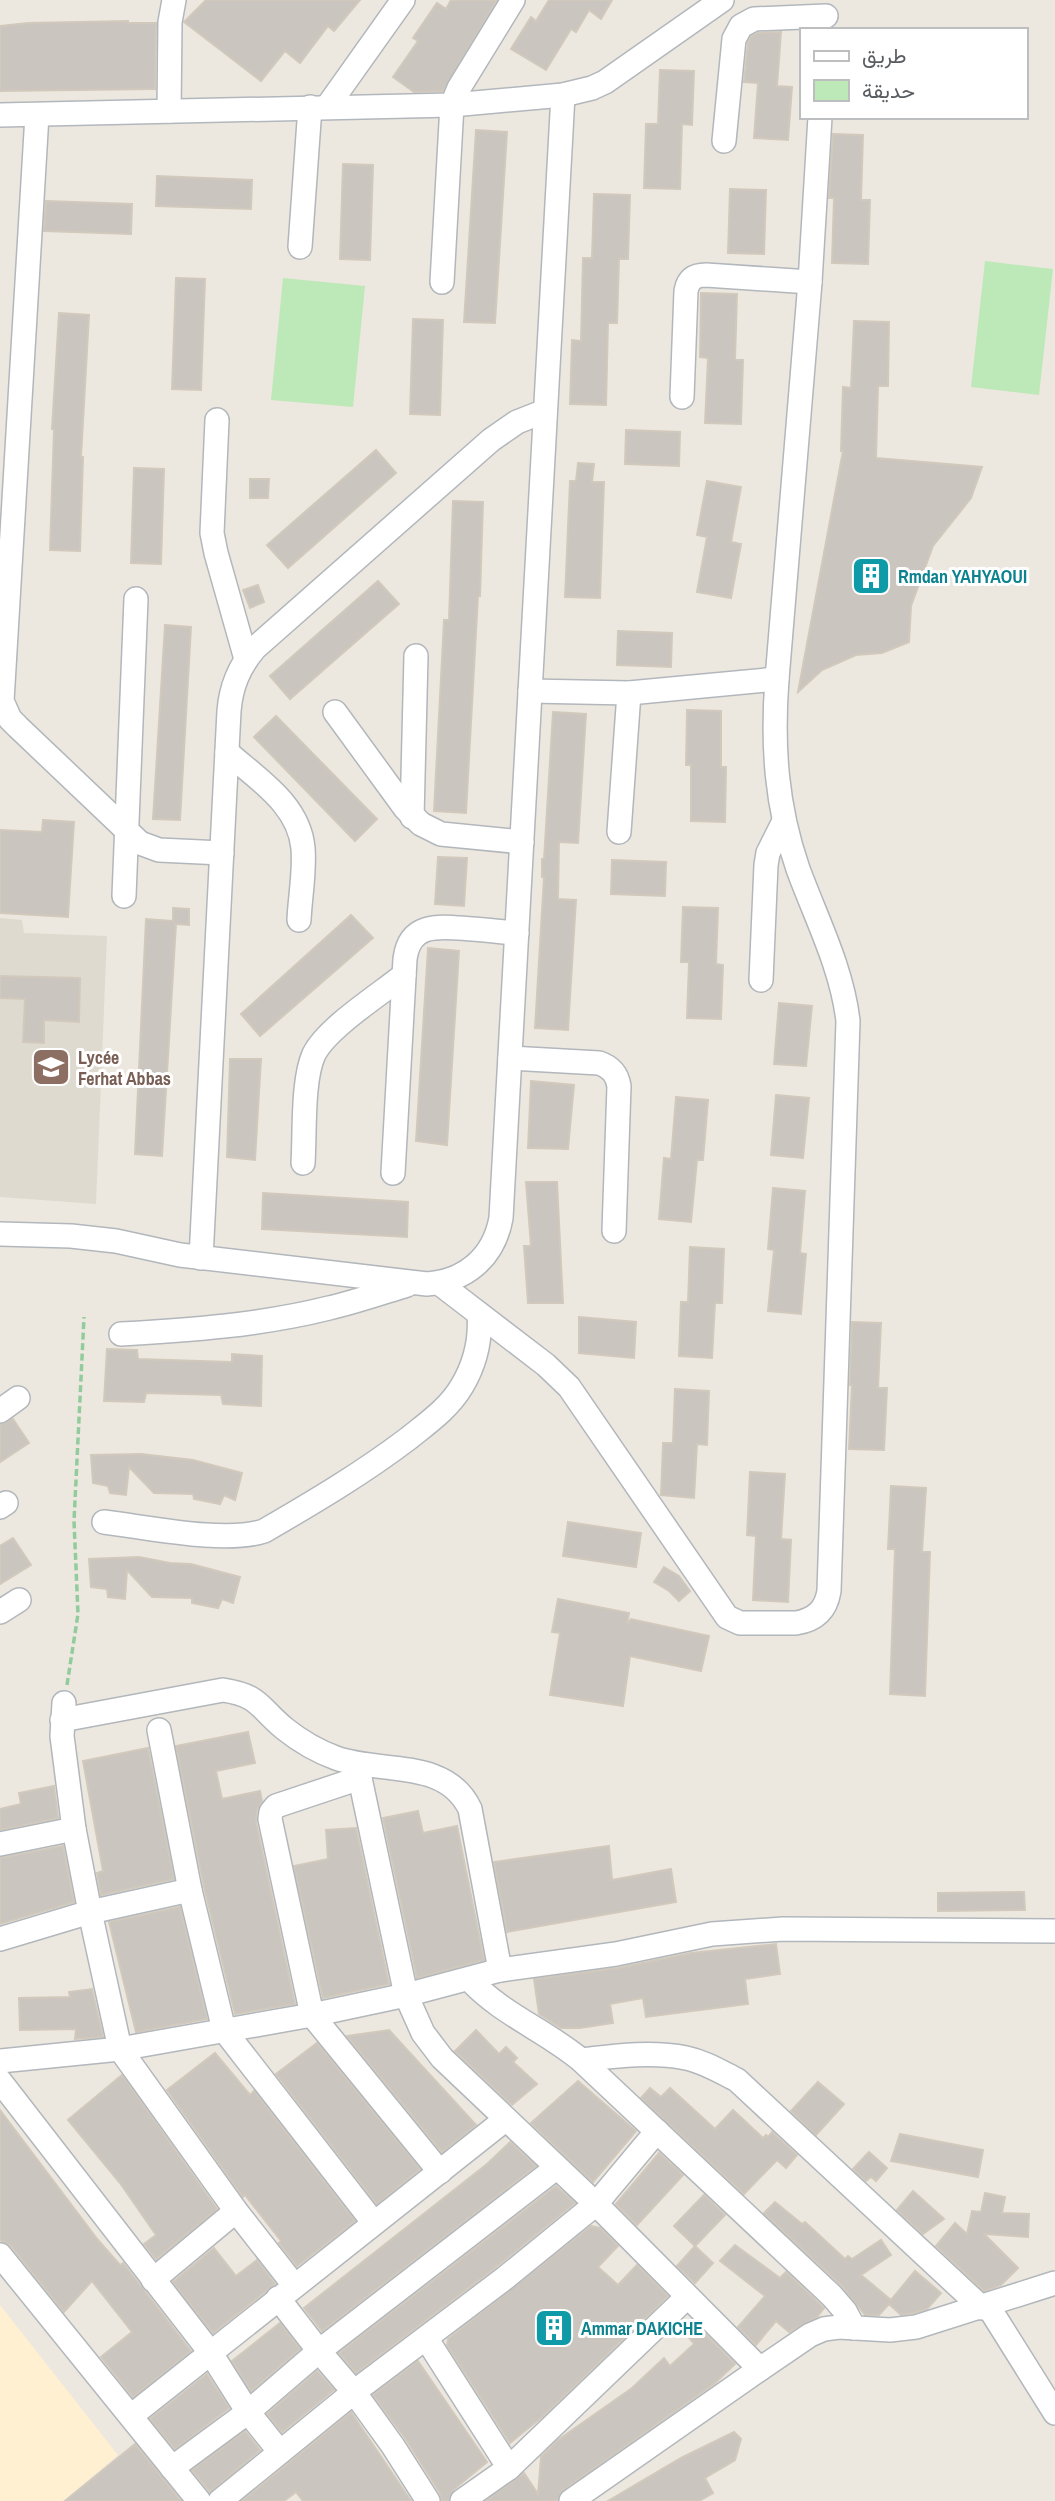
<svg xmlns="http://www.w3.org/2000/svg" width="1055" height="2501" font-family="'Archivo Narrow',Vazirmatn,sans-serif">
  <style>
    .commercial { fill: #fff0d2 }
    .education { fill: #dfdacf }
    .green { fill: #bde8b8 }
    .building { fill: #cac5be; stroke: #d2c9bd; stroke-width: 2 }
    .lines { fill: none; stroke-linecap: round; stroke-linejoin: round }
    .minor-casing { stroke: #b2b7bc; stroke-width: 26 }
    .path { stroke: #92cc9c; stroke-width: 3.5; stroke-dasharray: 7 3.5; stroke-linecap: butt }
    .minor { stroke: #fff; stroke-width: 23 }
    .labels { text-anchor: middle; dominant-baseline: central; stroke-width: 6; stroke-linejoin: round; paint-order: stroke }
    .culture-label { font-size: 18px; font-weight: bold; fill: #0d838f; stroke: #fff; text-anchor: start }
    .education-label { font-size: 18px; font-weight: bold; fill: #785e54; stroke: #fff; text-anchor: start }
  </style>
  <rect width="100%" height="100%" fill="#ede8df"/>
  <polygon class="commercial" points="0,2305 118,2455 63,2501 0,2501"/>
  <polygon class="education" points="0,918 22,920 24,933 107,936 96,1204 0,1197"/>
  <g class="green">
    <polygon points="985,261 1053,269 1039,395 971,387"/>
    <polygon points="283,278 365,286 353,407 271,400"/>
  </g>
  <g class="building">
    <polygon points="206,0 360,0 334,31 328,26 300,63 285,51 261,81 184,22"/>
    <polygon points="451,0 497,0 443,91 414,92 393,77 418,41 413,38 437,3 446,9"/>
    <polygon points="549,0 612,0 601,19 589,10 576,32 571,29 546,70 511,49 531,17 536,21"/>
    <polygon points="128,21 128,23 156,23 155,89 0,91 0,26 28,23"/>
    <polygon points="781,32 777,86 792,87 788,140 754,138 758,83 744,82 748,43 751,36 758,33"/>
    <polygon points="660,70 694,71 692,125 682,124 680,189 644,188 646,124 658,124"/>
    <polygon points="476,130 507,132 495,323 464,322"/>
    <polygon points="833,134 863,135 861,200 870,200 868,264 832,263 834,198 829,198"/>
    <polygon points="343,164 373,165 370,260 340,259"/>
    <polygon points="157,176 252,180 251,209 156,206"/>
    <polygon points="730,189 766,190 764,254 728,253"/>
    <polygon points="594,194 630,195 628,259 619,259 617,323 608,323 606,405 570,404 572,340 581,341 583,258 592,258"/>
    <polygon points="46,201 132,204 131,234 44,231"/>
    <polygon points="176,278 205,279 201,390 172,389"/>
    <polygon points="701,293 737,294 735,360 743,360 741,424 705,423 708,358 700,357"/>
    <polygon points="59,313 89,315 81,457 83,457 80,551 50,550 54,429 52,429"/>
    <polygon points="413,319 443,320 440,415 410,414"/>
    <polygon points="854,321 889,322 888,386 878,386 876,458 982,467 971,498 933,546 911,606 909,642 882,653 856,655 822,670 798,692 843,451 841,451 843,387 851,388"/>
    <polygon points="626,430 680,432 679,466 625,464"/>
    <polygon points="376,450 396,473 288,568 267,545"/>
    <polygon points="578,463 594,464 592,482 604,482 600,598 565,597 570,481 576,481"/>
    <polygon points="134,468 164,469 161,564 131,563"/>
    <polygon points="250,479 269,479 268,498 250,498"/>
    <polygon points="707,481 741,487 731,542 741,544 731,598 697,592 707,537 697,535"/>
    <polygon points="453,501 483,502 480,596 478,596 466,813 434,811 444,620 449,620"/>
    <polygon points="378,581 399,604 290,699 270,676"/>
    <polygon points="258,585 264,602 250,608 243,590"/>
    <polygon points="165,625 191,627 180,820 153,819"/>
    <polygon points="618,631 672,633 671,667 617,665"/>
    <polygon points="687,710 721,711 721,767 726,767 725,822 691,821 691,765 686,765"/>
    <polygon points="553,712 586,714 578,843 559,842 558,899 576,900 568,1030 535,1028 544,877 542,877 542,859 544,859"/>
    <polygon points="276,716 377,819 355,841 254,737"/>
    <polygon points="43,820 74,822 68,917 0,913 0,830 42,832"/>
    <polygon points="438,857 467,858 464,906 435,904"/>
    <polygon points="612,860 666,862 665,896 611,894"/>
    <polygon points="683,907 718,908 716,964 723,965 721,1019 687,1018 689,962 681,962"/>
    <polygon points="173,908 189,909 189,925 176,924 162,1156 135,1154 146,919 173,921"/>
    <polygon points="351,915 373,938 260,1036 241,1014"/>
    <polygon points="428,948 459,951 447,1145 416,1141"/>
    <polygon points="0,976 80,978 79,1022 44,1020 44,1043 23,1042 25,999 0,998"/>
    <polygon points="779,1003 812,1006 806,1066 774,1064"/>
    <polygon points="230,1059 261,1059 255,1160 227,1157"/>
    <polygon points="531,1081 574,1085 568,1149 528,1148"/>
    <polygon points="776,1095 809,1098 803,1158 771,1155"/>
    <polygon points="676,1097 708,1100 703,1160 697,1160 691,1222 659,1219 664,1158 671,1159"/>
    <polygon points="526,1182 557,1182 563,1303 528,1303 524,1246 531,1246"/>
    <polygon points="773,1188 805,1191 800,1253 806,1254 801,1314 768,1311 774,1250 768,1249"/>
    <polygon points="263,1193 408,1202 407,1237 262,1229"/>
    <polygon points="690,1247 724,1249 722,1303 715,1303 712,1358 679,1356 681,1302 688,1302"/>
    <polygon points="579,1317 636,1322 634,1358 579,1353"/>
    <polygon points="852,1322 881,1323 878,1388 887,1388 884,1450 849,1449 852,1385 850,1385"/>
    <polygon points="107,1349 137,1350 138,1359 232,1362 232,1354 262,1356 261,1406 223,1404 221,1395 146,1393 144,1402 104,1401"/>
    <polygon points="675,1389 709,1391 707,1445 697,1444 694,1498 661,1495 663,1443 673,1443"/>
    <polygon points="13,1419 29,1443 0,1462 0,1425"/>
    <polygon points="141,1454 193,1460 242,1473 235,1500 224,1495 220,1504 194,1499 193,1494 154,1493 129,1467 126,1495 110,1493 108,1486 93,1483 91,1455"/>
    <polygon points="750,1472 785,1474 781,1539 791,1540 788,1602 753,1600 756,1536 747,1535"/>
    <polygon points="891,1486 926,1488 922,1552 930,1552 925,1696 890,1694 895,1549 888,1549"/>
    <polygon points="568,1522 641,1533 636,1567 563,1556"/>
    <polygon points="13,1538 31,1565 0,1584 0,1546"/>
    <polygon points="139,1557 170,1563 191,1564 240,1577 233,1603 222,1599 218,1608 192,1603 192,1598 152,1597 127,1570 125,1599 108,1597 107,1589 91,1587 89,1559"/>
    <polygon points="664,1567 679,1576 690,1591 679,1601 669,1591 654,1582"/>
    <polygon points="558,1599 629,1613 627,1625 631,1619 709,1636 701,1671 630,1656 623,1706 550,1695 560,1633 552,1632"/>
    <polygon points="248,1732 255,1763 216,1771 222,1799 260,1791 262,1801 257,1810 256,1822 295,2004 235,2014 204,1887 176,1746"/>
    <polygon points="148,1748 174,1879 101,1895 97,1873 103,1871 83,1761"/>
    <polygon points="54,1786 58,1818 0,1830 0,1809 21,1804 19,1793"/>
    <polygon points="418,1811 423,1833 457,1826 484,1960 417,1978 383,1818"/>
    <polygon points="356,1828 389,1984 323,1998 294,1866 328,1859 326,1830"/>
    <polygon points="63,1846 74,1902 0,1924 0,1858"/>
    <polygon points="609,1846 612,1880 671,1869 676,1902 507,1932 494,1862"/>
    <polygon points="1024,1892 1025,1910 938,1911 938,1893"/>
    <polygon points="180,1907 207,2019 136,2032 109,1922"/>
    <polygon points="776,1944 780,1974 745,1979 748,2004 646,2017 643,1998 610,2004 613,2023 580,2028 561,2028 539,2014 534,1979 618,1968 691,1953"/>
    <polygon points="92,1989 103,2037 75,2039 76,2029 20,2030 19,1998 70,1997 69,1992"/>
    <polygon points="389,2030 476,2125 442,2152 347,2036"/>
    <polygon points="476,2030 499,2054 506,2047 517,2058 513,2062 537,2084 512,2105 455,2051"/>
    <polygon points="317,2043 420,2169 377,2204 276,2074"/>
    <polygon points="215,2053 250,2095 254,2091 355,2221 297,2266 279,2243 281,2241 245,2195 243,2197 167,2090"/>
    <polygon points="122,2075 217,2209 156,2259 144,2244 156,2235 120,2183 68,2120"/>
    <polygon points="578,2081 636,2131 593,2182 531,2123"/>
    <polygon points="818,2082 844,2104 816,2135 791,2111"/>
    <polygon points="650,2088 661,2097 670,2088 715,2129 733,2110 763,2138 766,2135 768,2137 772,2132 797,2155 786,2168 777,2160 744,2194 641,2098"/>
    <polygon points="0,2110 98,2240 120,2265 123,2263 191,2351 133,2397 101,2357 132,2332 92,2281 64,2312 11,2246 0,2240"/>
    <polygon points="900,2134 983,2150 978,2177 891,2161"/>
    <polygon points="510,2142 536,2166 322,2331 304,2308 487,2164"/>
    <polygon points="869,2152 887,2168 876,2181 871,2177 866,2181 853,2169"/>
    <polygon points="659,2153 683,2175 637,2225 616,2204"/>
    <polygon points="556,2186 575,2203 496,2267 356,2373 339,2353"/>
    <polygon points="913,2191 944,2219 923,2234 897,2210"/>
    <polygon points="985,2193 1005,2197 1002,2213 1029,2214 1028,2237 984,2234 1018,2268 1001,2285 984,2291 936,2246 955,2223 967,2234 972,2211 981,2212"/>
    <polygon points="704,2195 725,2215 695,2246 674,2226"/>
    <polygon points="775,2202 802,2224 805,2222 845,2259 848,2256 852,2259 881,2240 891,2255 861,2275 891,2300 915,2271 941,2293 927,2309 913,2313 901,2315 889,2304 879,2315 865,2315 842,2286 764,2213"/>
    <polygon points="591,2226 600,2228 618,2246 598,2267 618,2285 637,2265 668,2296 542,2417 510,2443 447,2345 448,2339"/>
    <polygon points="735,2245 780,2278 786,2272 824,2308 817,2317 789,2332 776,2321 756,2345 738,2327 765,2296 720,2261"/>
    <polygon points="695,2246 713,2263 695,2283 677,2266"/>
    <polygon points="214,2248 236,2276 257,2260 275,2284 213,2333 173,2282"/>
    <polygon points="280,2323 300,2349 251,2391 232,2361"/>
    <polygon points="697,2326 735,2364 715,2383 563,2490 557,2501 486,2501 524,2473 538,2494 541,2457 558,2440 632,2388 664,2358 670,2366 694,2344 687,2335"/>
    <polygon points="418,2361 487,2462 453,2490 448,2501 442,2501 440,2493 405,2438 373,2395"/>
    <polygon points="317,2371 334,2390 282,2432 267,2414"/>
    <polygon points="207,2374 229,2408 175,2449 150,2419"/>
    <polygon points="351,2412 411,2501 303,2501 296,2492 284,2501 242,2501"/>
    <polygon points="245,2431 260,2450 210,2492 192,2470"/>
    <polygon points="734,2432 741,2439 735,2460 705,2478 713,2493 699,2501 608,2501 681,2458"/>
    <polygon points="135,2444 181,2501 65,2501"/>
  </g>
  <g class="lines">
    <g class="minor-casing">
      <g id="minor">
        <polyline points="327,107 403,0"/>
        <polyline points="169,111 170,22 174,0"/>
        <polyline points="0,115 452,105 563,95 592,88 605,82 722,0"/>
        <polyline points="37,115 2,701 10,719 18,727 140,843 159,850 222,853"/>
        <polyline points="724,141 734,39 741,26 754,19 826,16"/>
        <polyline points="300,247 310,107"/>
        <polyline points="442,282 452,105 459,88 513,0"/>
        <path d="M682,397L686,291C688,280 694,275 706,275L810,282"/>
        <polyline points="217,420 212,533 216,553 246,659"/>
        <polyline points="530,691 629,693 777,679"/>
        <polyline points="335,712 405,808 421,824 441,834 522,842"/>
        <path d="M227,752C257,779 299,804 303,848C305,872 300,897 299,920"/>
        <polyline points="412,817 416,656"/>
        <polyline points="619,832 629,693"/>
        <polyline points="124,896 136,599"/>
        <polyline points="761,980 766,865 768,853 784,821"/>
        <path d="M510,1058L599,1063C611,1067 617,1074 619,1086L614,1231"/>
        <path d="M303,1163C305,1134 302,1080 314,1054C327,1028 379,995 404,975"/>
        <path d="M393,1173L405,959C410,920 443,927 472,929C487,930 502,932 517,933"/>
        <path d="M0,1234L71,1236L116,1241L180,1255L427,1284C466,1281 494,1257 501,1218L563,95"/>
        <path d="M201,1258L229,711C231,686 239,667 255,648L491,440L517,422L545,411"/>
        <path d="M439,1283L546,1365L569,1387L727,1617L740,1623H796C815,1620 826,1610 829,1591L848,1021C842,968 816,918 798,869C776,806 772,745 777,679L810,282L820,117"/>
        <path d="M121,1334C191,1330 261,1325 329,1308C355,1302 381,1293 407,1285"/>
        <polyline points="0,1411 18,1398"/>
        <polyline points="0,1507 6,1503"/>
        <path d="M104,1522C147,1527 225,1544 264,1531C314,1502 363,1473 409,1438C429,1422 449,1408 462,1386C475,1364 481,1339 479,1314"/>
        <polyline points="0,1612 19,1600"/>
        <polyline points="64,1703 62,1736 74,1829 90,1912 120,2049 236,2211 294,2285"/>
        <path d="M62,1720L223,1690C261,1696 258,1707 285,1729C300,1741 317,1751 336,1758C381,1774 446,1758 470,1809L500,1970"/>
        <polyline points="159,1730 190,1890 224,2030 374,2223"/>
        <polyline points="357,1764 406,1995 423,2033 442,2058 596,2204 760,2369"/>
        <polyline points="360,1778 276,1806 271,1812 270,1819 312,2015 440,2172"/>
        <polyline points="0,1844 74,1829"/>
        <polyline points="0,1939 90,1912 190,1890"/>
        <path d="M469,1979C501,2014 545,2030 581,2060L832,2296L845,2311L854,2328"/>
        <path d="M581,2060C615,2056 652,2051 686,2058C705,2062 721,2072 737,2080L982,2308"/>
        <polyline points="0,2061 120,2049 312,2015 406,1995 500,1970 616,1954 712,1934 783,1929 1055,1931"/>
        <polyline points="0,2081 210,2352 248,2412 280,2452"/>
        <polyline points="0,2255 199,2501"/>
        <polyline points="153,2280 236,2211"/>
        <polyline points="278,2298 319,2351 354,2392 393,2446 428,2501"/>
        <polyline points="988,2306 1055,2413"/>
        <polyline points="426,2338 509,2468"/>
        <polyline points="131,2416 506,2119"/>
        <polyline points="172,2468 248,2412 319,2351 556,2168"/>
        <polyline points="220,2501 354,2392 505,2278 596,2204 657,2131"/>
        <polyline points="462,2501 509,2468 687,2297"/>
        <polyline points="571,2501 760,2369 810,2335 824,2329 839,2327 890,2330 916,2327 1055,2283"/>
      </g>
    </g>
    <polyline class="path" points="67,1685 78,1614 74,1521 84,1317"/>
    <use href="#minor" class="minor"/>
  </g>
  <defs>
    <g id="building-square" transform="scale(2.0125)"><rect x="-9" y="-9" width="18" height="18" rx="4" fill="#0f9aa8" stroke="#fff"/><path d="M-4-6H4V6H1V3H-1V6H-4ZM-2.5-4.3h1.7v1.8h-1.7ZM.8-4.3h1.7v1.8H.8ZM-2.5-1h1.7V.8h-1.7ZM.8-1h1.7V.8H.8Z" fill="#fff"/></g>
    <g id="school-square" transform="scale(2.0125)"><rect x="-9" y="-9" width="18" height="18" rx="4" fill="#8d6e63" stroke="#fff"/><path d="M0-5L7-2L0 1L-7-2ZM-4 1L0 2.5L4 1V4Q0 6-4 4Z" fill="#fff"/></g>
  </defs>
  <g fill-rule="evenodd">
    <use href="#building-square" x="871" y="576"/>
    <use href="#school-square" x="51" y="1067"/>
    <use href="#building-square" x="554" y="2328"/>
  </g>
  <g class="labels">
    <g class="culture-label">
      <text x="898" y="576">Rmdan YAHYAOUI</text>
      <text x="581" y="2328">Ammar DAKICHE</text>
    </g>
    <g class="education-label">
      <text x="78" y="1057">Lycée<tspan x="78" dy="21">Ferhat Abbas</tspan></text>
    </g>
  </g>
  <rect x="800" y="28" width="228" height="91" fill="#ffffff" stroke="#bcbec0" stroke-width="2"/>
  <rect x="814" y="51" width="35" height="10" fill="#ffffff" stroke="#bcbec0" stroke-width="2"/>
  <text x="862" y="63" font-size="21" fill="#585d62">طريق</text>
  <rect x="814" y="80" width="35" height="21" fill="#bde8b8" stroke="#bcbec0" stroke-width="2"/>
  <text x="862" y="98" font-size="21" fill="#585d62">حديقة</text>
</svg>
